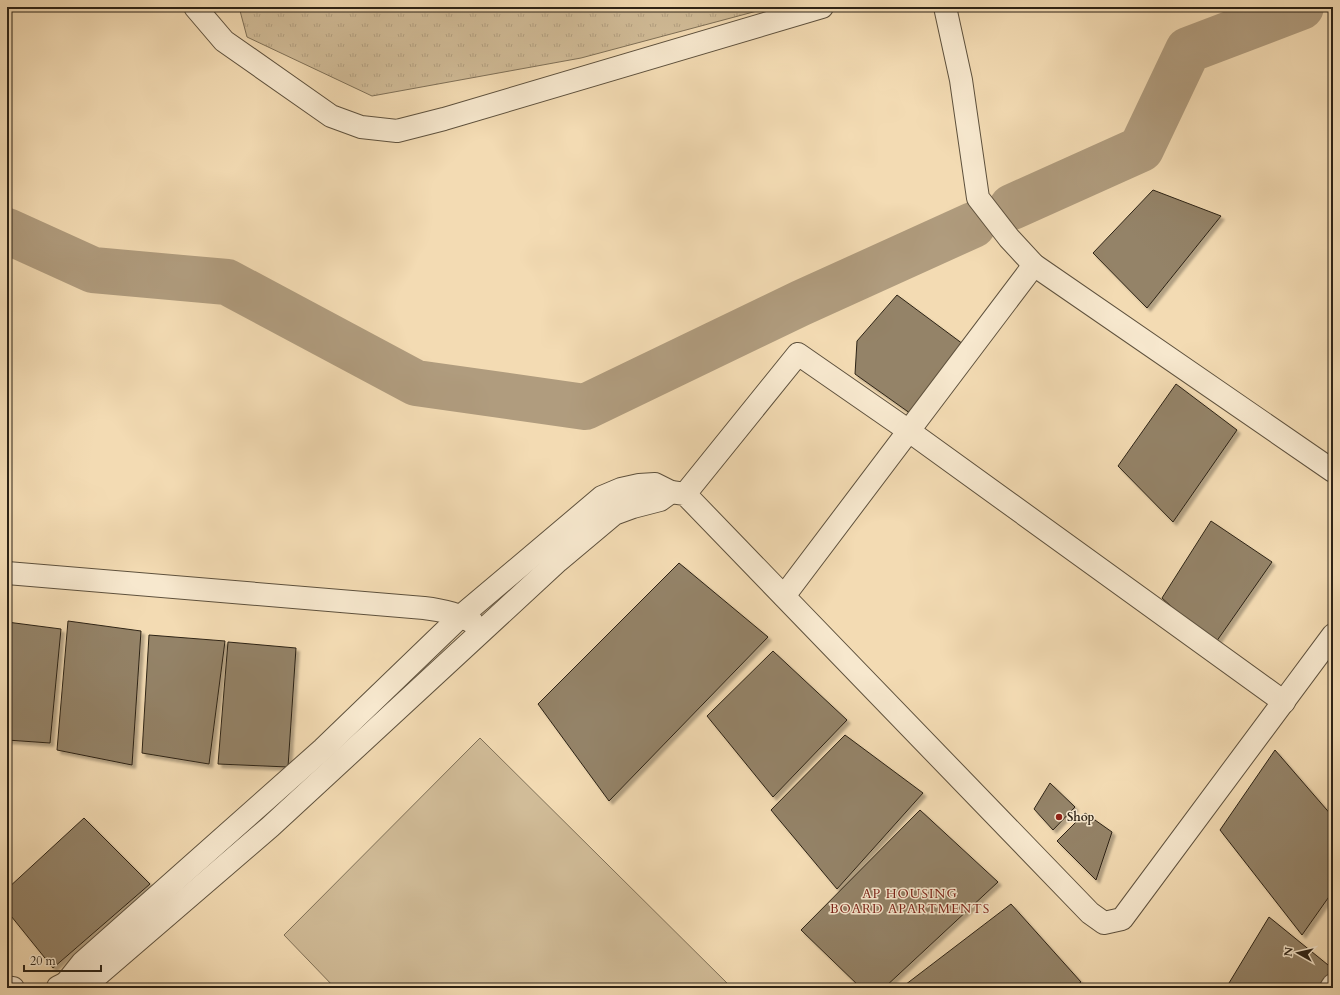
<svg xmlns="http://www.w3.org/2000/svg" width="1340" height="995" font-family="Cardo,serif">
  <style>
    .grass { fill: url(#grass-tufts); stroke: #7f7057 }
    .green { fill: #d1bc98; stroke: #7f7057 }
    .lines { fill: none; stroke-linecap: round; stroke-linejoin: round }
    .river { stroke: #b09c7e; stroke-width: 46 }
    .building { fill: #948368; stroke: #2d2316; filter: url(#shadow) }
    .street-casing { stroke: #5e513d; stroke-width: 24 }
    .street { stroke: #f7e8ce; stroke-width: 22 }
    .poi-dot { fill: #8f2418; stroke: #f7e8ce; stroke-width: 1.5 }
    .labels { text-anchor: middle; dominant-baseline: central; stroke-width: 3; stroke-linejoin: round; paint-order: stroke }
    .poi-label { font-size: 12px; font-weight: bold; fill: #2d2316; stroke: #f7e8ce; text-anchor: start }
    .neighbourhood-label { font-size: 13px; letter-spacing: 1px; fill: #7a1f14; stroke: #f7e8ce }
  </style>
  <defs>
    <pattern id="grass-tufts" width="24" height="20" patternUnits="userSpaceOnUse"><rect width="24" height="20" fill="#d1bc98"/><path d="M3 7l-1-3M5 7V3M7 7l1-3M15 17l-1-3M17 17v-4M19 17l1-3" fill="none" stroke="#b4a182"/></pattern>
    <filter id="shadow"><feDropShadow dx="3.5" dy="3.5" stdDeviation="1" flood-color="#0004"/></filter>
  </defs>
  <rect width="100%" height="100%" fill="#f3dbb3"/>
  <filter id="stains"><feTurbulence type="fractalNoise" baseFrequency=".005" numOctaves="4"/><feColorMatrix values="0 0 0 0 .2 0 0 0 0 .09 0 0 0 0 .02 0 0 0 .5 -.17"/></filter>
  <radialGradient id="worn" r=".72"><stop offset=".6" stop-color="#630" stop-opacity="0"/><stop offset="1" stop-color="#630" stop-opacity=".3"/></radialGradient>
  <polygon class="grass" points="239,7 772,7 581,58 372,96 247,37"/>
  <polygon class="green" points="480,738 732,988 335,988 284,935"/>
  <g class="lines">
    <g class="river">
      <polyline points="1012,207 1141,149 1188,50 1301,7"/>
      <polyline points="7,231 93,270 227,282 416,383 585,407 801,303 973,225"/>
    </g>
  </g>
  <g class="building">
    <polygon points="1153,190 1221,216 1147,308 1093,253"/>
    <polygon points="897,295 967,347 914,416 855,374 857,341"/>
    <polygon points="1176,384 1237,430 1173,522 1118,466"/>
    <polygon points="1211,521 1272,562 1214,645 1162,598"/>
    <polygon points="679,563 768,637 609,801 538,704"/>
    <polygon points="68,621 141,631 132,765 57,750"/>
    <polygon points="7,622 61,629 50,743 7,740"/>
    <polygon points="149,635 225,641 209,764 142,753"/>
    <polygon points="228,642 296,648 288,767 218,764"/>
    <polygon points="773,651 847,720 773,797 707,716"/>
    <polygon points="845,735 923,793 837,889 771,810"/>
    <polygon points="1275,750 1333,817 1333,891 1302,935 1220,830"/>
    <polygon points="1050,783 1075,807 1053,830 1034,809"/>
    <polygon points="920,810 998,882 884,988 861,988 801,930"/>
    <polygon points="1085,813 1112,832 1096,880 1057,841"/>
    <polygon points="84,818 150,884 53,968 7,911 7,889"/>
    <polygon points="1011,904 1081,982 1073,988 901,988"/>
    <polygon points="1269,917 1333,969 1333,981 1328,988 1226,988"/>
  </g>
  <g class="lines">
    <g class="street-casing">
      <g id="street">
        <polyline points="195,7 224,41 331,116 361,127 397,131 444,119 822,7"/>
        <polyline points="945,7 961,80 978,198 1009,238 1034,265 1333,471"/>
        <polyline points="685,494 798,354 909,431 1284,702"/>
        <path d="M7,573L424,608C441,610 457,613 472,622"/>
        <polyline points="784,596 1034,265"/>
        <polyline points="66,983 82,963 323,749 461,616 602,497 621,489 639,485 655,484 671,492 685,494 1090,913 1104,923 1122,919 1333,635"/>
        <polyline points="7,987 13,988"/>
        <polyline points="58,987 66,983 91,981 270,827 558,561 614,514 633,507 660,500 671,492"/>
        <polyline points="1331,988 1333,985"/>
      </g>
    </g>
    <use href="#street" class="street"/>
  </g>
  <circle class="poi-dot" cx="1059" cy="817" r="4"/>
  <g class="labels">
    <g class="poi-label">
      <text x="1067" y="817">Shop</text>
    </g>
    <g class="neighbourhood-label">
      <text x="910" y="894">AP HOUSING<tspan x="910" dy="15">BOARD APARTMENTS</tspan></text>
    </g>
  </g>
  <rect width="1340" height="995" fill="none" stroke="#f3dbb3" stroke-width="24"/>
  <rect x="8" y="8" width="1324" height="979" fill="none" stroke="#2d2316" stroke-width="2"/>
  <rect x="12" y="12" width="1316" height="971" fill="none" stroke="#2d2316"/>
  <g transform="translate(1298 953) rotate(278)" stroke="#f7e8ce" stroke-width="3" paint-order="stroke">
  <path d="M0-3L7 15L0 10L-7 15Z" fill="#2d2316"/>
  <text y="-6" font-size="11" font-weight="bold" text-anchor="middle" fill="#2d2316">N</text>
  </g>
  <path d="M24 965v6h77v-6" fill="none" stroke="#2d2316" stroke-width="2"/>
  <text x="30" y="965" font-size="12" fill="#2d2316" stroke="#f7e8ce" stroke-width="3" paint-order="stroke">20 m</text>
  <rect width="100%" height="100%" filter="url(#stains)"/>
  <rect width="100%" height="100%" fill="url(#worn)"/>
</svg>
